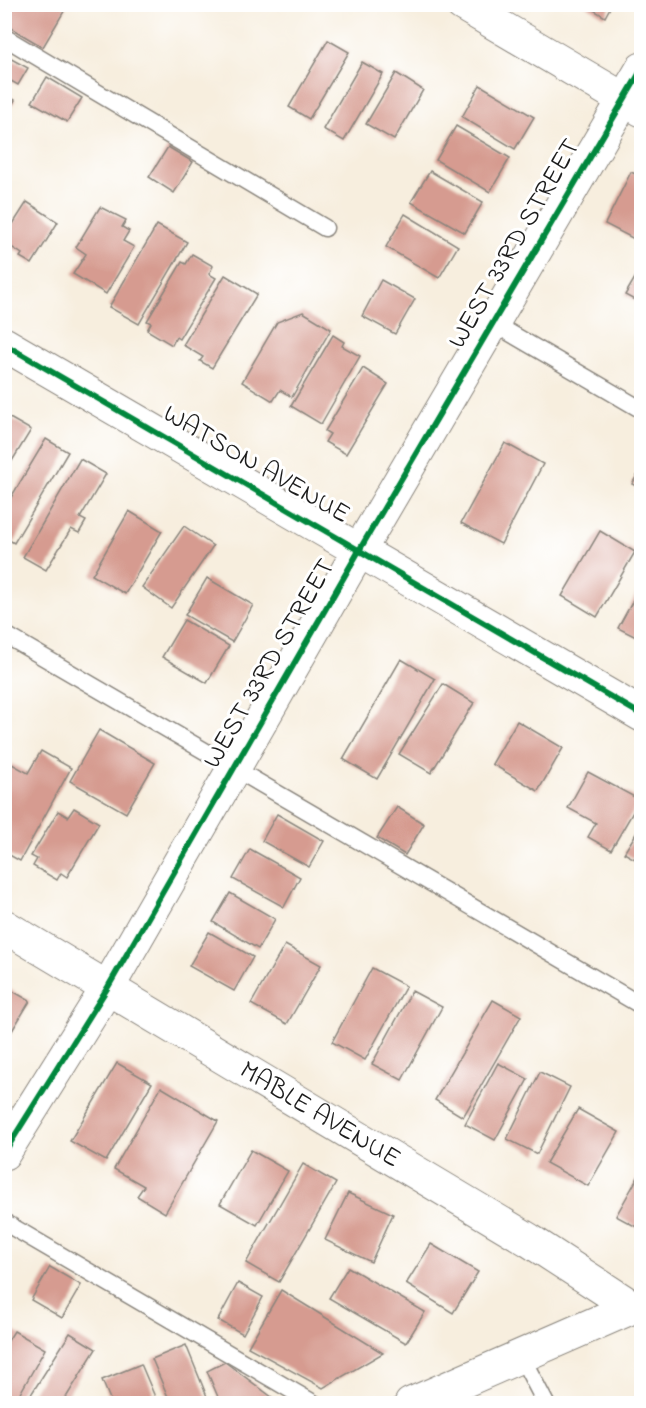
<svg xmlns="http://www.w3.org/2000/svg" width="646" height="1408" font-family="'Indie Flower',sans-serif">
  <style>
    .building { fill: #d69b90 }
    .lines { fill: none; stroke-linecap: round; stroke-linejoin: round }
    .service-casing { stroke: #8a857d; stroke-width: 19 }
    .minor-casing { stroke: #8a857d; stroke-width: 35 }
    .tertiary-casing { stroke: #8a857d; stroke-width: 35 }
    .service { stroke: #fff; stroke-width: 16 }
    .minor { stroke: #fff; stroke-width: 33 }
    .tertiary { stroke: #fff; stroke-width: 33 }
    .cycleway-casing { stroke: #fff; stroke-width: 10 }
    .cycleway { stroke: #00873e; stroke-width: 6 }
    .labels { text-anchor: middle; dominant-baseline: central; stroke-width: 6; stroke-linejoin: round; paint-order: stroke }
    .street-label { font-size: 27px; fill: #1c1c1c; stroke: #fff }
  </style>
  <rect width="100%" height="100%" fill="#fff"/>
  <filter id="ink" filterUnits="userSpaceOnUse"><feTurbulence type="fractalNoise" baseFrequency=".0167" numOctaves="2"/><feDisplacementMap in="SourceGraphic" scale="12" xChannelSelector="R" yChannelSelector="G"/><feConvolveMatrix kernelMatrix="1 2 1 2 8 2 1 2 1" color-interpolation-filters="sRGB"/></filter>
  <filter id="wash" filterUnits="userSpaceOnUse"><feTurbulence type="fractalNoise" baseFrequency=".008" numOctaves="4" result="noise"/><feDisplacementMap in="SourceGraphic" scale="24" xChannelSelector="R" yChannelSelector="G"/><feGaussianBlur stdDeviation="1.35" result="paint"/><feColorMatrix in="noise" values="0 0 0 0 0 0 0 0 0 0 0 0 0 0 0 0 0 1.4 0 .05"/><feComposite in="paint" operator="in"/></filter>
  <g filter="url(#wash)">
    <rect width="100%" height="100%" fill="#f7eede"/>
    <g id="blocks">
      <g class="building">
        <polygon points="4,4 61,4 66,8 43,47 4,24"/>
        <polygon points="584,4 612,4 605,17"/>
        <polygon points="328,40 349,52 309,119 289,107"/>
        <polygon points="4,55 28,68 18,85 4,77"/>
        <polygon points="362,62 383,74 344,141 323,129"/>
        <polygon points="396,73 423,90 394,140 366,124"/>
        <polygon points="47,77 82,98 67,122 32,102"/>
        <polygon points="480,85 534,117 515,149 462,117"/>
        <polygon points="4,94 15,100 4,118"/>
        <polygon points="456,126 510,158 490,192 436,160"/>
        <polygon points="168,147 193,162 174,193 149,177"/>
        <polygon points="430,171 483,202 465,233 411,202"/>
        <polygon points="631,172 642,177 642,243 605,224"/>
        <polygon points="27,202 58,222 32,264 20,257 22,254 4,242 4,238"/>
        <polygon points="100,207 126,220 122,227 129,231 123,241 134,247 106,294 73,274 86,254 76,247"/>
        <polygon points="405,214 458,246 439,278 386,247"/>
        <polygon points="157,225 187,242 139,324 109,307"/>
        <polygon points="192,254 213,266 209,274 216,278 179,339 176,337 172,345 147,330 151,323 147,321 182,262 186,264"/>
        <polygon points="642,266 642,304 625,295"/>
        <polygon points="225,275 257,294 212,368 200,361 203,357 183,345"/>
        <polygon points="381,280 415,299 395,334 362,316"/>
        <polygon points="303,312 331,329 292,397 280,390 273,401 242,382 277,322"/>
        <polygon points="333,335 344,342 342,346 360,356 321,424 291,406"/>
        <polygon points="363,368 388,384 346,454 325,442 330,434 325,431"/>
        <polygon points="8,417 31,430 4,474 4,423"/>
        <polygon points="46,439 68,452 14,543 4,537 4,509"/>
        <polygon points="505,443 543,464 501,544 461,523"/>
        <polygon points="80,459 106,474 80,518 86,521 79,533 71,529 46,570 23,557"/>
        <polygon points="642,467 642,489 632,484"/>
        <polygon points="129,511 162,531 125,594 92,575"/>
        <polygon points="184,526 213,546 171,608 142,587"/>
        <polygon points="600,531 635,552 597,617 562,596"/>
        <polygon points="207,578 253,605 232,642 185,615"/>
        <polygon points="642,584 642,640 618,628"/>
        <polygon points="184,620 229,646 207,683 162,657"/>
        <polygon points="401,659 435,679 377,779 343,759"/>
        <polygon points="443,684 474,703 431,773 399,754"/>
        <polygon points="517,721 563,748 538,791 492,764"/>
        <polygon points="99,730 155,763 126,813 70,781"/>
        <polygon points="41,751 71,768 20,861 4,852 4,778 12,764 28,773"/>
        <polygon points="588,772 640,800 611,850 588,837 596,823 568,808"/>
        <polygon points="397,807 424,824 405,855 377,838"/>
        <polygon points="74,808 99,823 67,877 61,873 57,880 33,866 37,859 31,856 58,811 68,817"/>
        <polygon points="277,814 324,841 309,867 262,841"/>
        <polygon points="642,824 642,863 624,853"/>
        <polygon points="250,849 300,877 284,907 233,879"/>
        <polygon points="230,893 275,919 258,949 213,922"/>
        <polygon points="209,932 253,957 234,991 189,966"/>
        <polygon points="285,945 321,965 287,1024 251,1004"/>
        <polygon points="372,968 406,986 365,1060 332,1042"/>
        <polygon points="4,986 30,1001 7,1039 4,1038"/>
        <polygon points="412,991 442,1007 402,1080 372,1064"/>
        <polygon points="493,1000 521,1016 463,1117 435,1100"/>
        <polygon points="117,1063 152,1083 106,1161 70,1141"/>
        <polygon points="498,1063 528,1079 495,1140 465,1124"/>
        <polygon points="540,1072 570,1087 537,1154 507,1139"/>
        <polygon points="161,1087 218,1121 165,1213 137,1196 144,1186 114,1169"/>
        <polygon points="578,1109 619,1132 588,1186 546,1163"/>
        <polygon points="251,1150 288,1171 257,1225 220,1204"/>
        <polygon points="303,1164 336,1183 279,1282 246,1263"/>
        <polygon points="642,1170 642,1230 616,1216"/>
        <polygon points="348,1193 393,1214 371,1262 325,1240"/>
        <polygon points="431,1244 478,1272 453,1313 406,1284"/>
        <polygon points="50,1267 81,1285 62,1318 31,1300"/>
        <polygon points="348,1267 425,1312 406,1343 329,1298"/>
        <polygon points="238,1283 263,1297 243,1334 218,1320"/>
        <polygon points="281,1290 383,1353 323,1388 248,1347"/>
        <polygon points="14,1331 45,1349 14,1404 4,1404 4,1347"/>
        <polygon points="70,1333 96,1349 62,1404 25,1404"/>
        <polygon points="186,1345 210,1404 171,1404 152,1359"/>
        <polygon points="225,1362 277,1401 272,1404 221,1404 207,1371"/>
        <polygon points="141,1364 158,1404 112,1404 102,1380"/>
      </g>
    </g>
  </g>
  <g filter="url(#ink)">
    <use href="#blocks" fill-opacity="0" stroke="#8a857d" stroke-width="1.5"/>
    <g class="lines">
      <g class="service-casing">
        <g id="service">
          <polyline points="4,37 325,228"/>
          <polyline points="493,323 642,410"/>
          <polyline points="4,634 642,1006"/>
          <polyline points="4,1222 315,1404"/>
          <polyline points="521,1356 546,1404"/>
        </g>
      </g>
      <g class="minor-casing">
        <g id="minor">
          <polyline points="4,344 642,715"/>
          <path id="s1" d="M4,926L529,1240L632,1307"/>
          <polyline points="4,1153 108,987 360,549 642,69"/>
          <polyline points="411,1404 642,1303"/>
        </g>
      </g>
      <g class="tertiary-casing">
        <polyline id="tertiary" points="462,4 642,110"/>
      </g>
      <use href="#service" class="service"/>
      <use href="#minor" class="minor"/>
      <use href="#tertiary" class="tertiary"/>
      <g class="cycleway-casing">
        <g id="cycleway">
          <polyline points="4,344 642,715"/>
          <polyline points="4,1153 108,987 360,549 642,69"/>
        </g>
      </g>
      <use href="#cycleway" class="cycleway"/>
    </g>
  </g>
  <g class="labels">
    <g class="street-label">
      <text transform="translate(515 244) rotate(-60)">WEST 33RD STREET</text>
      <text transform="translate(256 465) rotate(30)">WATSON AVENUE</text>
      <text transform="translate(270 664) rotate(-60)">WEST 33RD STREET</text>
      <text stroke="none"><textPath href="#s1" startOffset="368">MABLE AVENUE</textPath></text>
    </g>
  </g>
  <rect width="646" height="1408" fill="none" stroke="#fff" stroke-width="24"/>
</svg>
